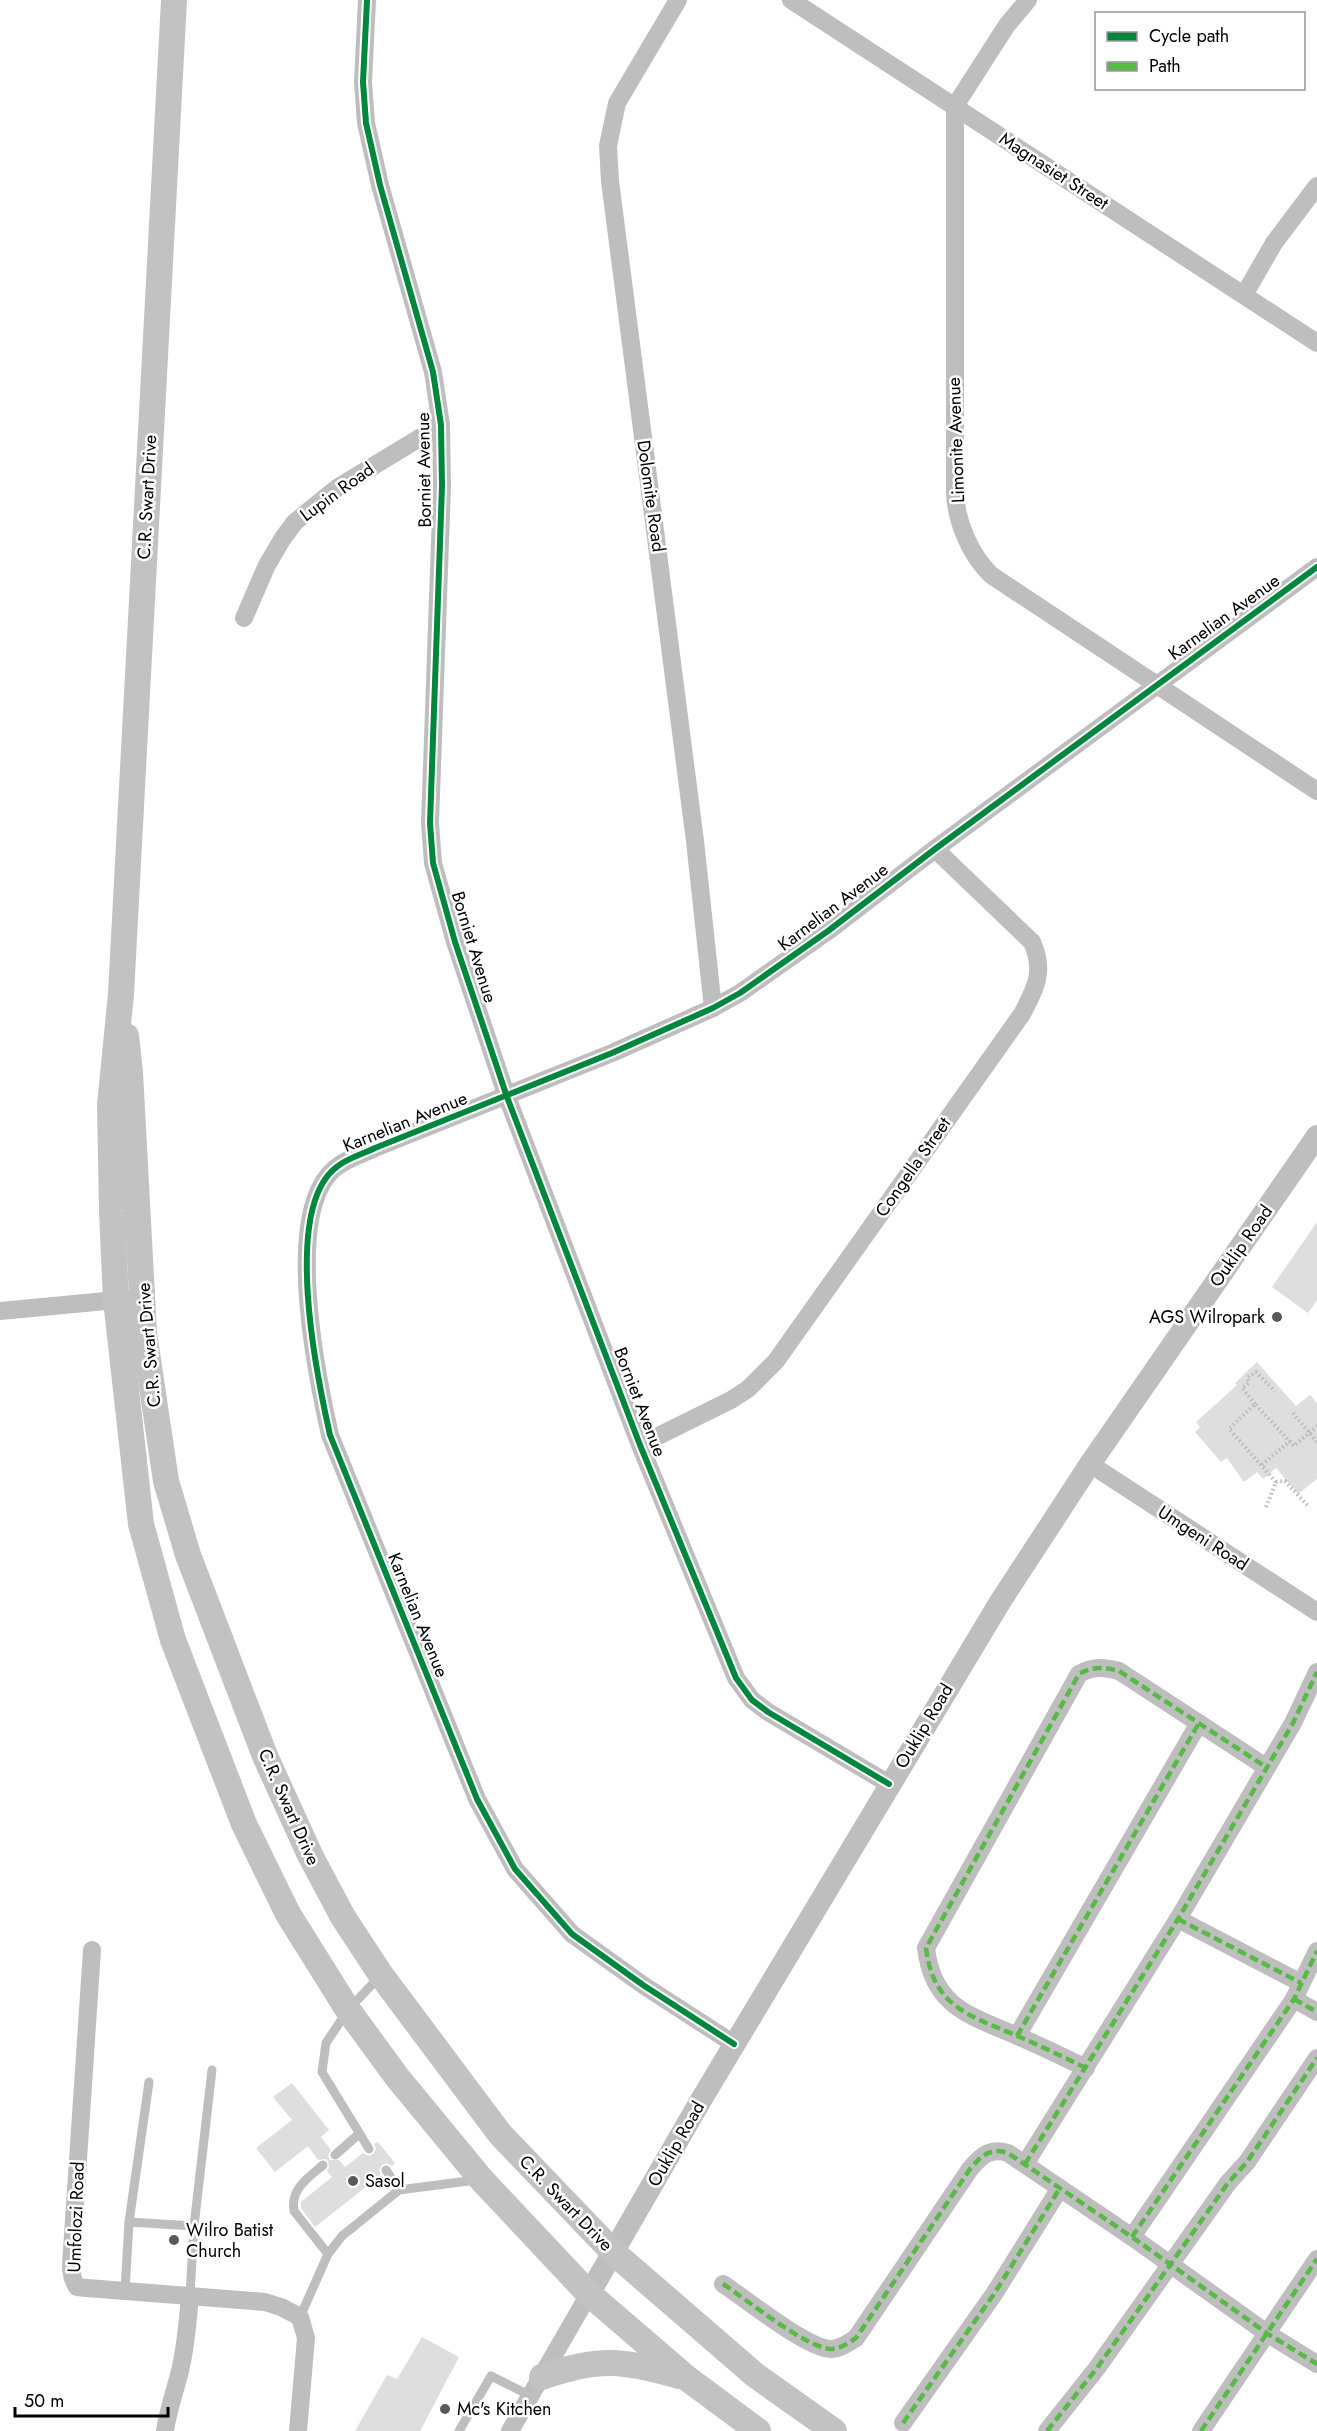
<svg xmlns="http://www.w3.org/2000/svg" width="1317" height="2431" font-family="Jost,sans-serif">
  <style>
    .building { fill: #dedede }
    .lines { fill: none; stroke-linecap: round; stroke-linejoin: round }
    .path { stroke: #b9b9b9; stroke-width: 4; stroke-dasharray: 1.5 3; stroke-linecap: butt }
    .service { stroke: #bebebe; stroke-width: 9 }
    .minor { stroke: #bebebe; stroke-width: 18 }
    .tertiary { stroke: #bebebe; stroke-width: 22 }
    .secondary { stroke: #c2c2c2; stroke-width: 26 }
    .quiet { stroke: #58b947; stroke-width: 4.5; stroke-dasharray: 9 4.5; stroke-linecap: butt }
    .cycleway-casing { stroke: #fff; stroke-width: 10 }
    .cycleway { stroke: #00873e; stroke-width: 6 }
    .poi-dot { fill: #595959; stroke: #fff; stroke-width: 2 }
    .labels { text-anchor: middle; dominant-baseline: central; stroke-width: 5; stroke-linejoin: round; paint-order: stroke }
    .street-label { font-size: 18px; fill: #000; stroke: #fff }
    .poi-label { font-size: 18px; fill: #000; stroke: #fff; text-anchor: start }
  </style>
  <rect width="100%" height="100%" fill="#fff"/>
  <g class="building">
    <polygon points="1317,1222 1317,1300 1308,1313 1272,1287"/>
    <polygon points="1257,1362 1296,1406 1310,1395 1317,1403 1317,1479 1298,1494 1276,1468 1263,1479 1257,1472 1244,1482 1227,1458 1221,1462 1195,1432 1200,1427 1196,1422 1237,1385 1235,1383"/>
    <polygon points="292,2083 329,2130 321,2137 331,2150 328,2156 330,2160 339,2160 345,2167 363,2153 369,2156 373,2154 376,2149 374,2144 378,2142 395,2163 392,2166 386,2163 382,2165 379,2170 381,2175 315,2227 301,2208 301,2202 332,2177 327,2171 329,2167 328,2161 325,2159 318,2160 308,2146 275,2172 256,2148 292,2120 273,2097"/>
    <polygon points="422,2337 459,2357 420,2431 355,2431 387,2375 397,2379"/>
  </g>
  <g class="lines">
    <g class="path">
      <polyline points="1255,1404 1242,1388 1249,1383 1247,1378 1256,1372 1275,1391"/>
      <polyline points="1293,1413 1317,1442"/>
      <polyline points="1262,1465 1290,1441"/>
      <polyline points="1276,1482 1285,1481 1309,1507"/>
      <polyline points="1266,1507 1276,1482 1229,1429 1255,1404 1294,1446 1317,1426"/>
    </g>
    <g class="service">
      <polyline points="369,2149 322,2072 326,2043 348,2010 380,1976"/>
      <polyline points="335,2155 359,2134"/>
      <path d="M323,2165C308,2178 290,2189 294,2211L328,2254"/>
      <polyline points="386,2170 399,2190 476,2180"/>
      <polyline points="129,2222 194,2226"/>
      <polyline points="125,2290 129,2222 149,2082"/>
      <polyline points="190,2295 194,2226 212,2070"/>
      <polyline points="300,2317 328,2254 342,2236 399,2190"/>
      <polyline points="459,2431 491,2376 531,2396"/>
    </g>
    <g class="minor">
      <polyline points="367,0 363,82 366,123 380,185 433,372 441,425 442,486 430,823 433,863 455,942 507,1097 640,1445 736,1678 752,1700 768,1712 889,1784"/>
      <polyline points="678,0 617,103 608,146 610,181 695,841 713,1008"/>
      <polyline points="791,0 1317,343"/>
      <path d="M1028,0L1007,25L955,106V492C956,522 970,554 991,575L1317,791"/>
      <polyline points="1244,295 1274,243 1317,186"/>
      <polyline points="244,618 267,565 283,538 295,522 337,488 441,425"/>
      <polyline points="0,1311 127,1299"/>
      <path d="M640,1445L731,1400L748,1389L776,1361L1022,1014C1036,988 1045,971 1032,942L935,849"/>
      <polyline points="1090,1464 1317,1612"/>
      <polyline points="1178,1919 1301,1983"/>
      <path d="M92,1950L72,2250C71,2263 69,2275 77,2287L87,2288L265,2302L281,2307L300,2317L306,2338L298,2431"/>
      <polyline points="1294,1999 1317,2012"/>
      <polyline points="1017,2036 1199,1723"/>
      <path d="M734,2044L643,1985L572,1934L515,1869L477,1799L330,1435C317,1377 281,1206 338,1166C348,1158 363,1154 375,1148L612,1053L713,1008L740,993L828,931L935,849L1317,567"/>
      <path d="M1086,2068C1063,2057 1039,2045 1015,2035C968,2015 933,2006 926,1948L1079,1674C1093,1666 1104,1667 1119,1671L1266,1767"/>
      <polyline points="1025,2164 1178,1919 1293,1723 1317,1672"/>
      <polyline points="1132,2237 1294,1999 1317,1951"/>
      <path d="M723,2284C746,2299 806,2348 831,2349C840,2349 848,2343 856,2338L970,2169C981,2156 990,2147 1008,2153L1132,2237L1268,2334L1317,2364"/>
      <polyline points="903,2423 994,2294 1060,2188"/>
      <path d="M165,2431C168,2410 175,2391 180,2371C186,2346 188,2321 190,2295"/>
      <polyline points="510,2431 589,2294"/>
      <polyline points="1047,2431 1097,2368 1228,2183 1247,2162 1317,2058"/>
      <polyline points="1201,2431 1317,2259"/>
    </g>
    <polyline class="tertiary" points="589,2294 701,2100 1000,1602 1090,1464 1317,1136"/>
    <g class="secondary">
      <polyline points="174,0 121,994 110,1105 112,1211 116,1300 141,1524 173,1640 244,1824 288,1914 348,2010 397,2077 481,2179 589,2294 688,2379 758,2431"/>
      <polyline points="126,1036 130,1072 144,1333 166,1481 188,1555 265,1756 310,1855 343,1917 381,1975 500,2134 614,2253 755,2375 834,2431"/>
      <path d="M542,2377C598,2357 624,2360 679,2376"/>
    </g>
    <g class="quiet">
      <polyline points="1178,1919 1301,1983"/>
      <polyline points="1294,1999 1317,2012"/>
      <polyline points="1017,2036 1199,1723"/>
      <path d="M1086,2068C1063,2057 1039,2045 1015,2035C968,2015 933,2006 926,1948L1079,1674C1093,1666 1104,1667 1119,1671L1266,1767"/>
      <polyline points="1025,2164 1178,1919 1293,1723 1317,1672"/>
      <polyline points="1132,2237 1294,1999 1317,1951"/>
      <path d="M723,2284C746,2299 806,2348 831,2349C840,2349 848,2343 856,2338L970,2169C981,2156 990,2147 1008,2153L1132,2237L1268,2334L1317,2364"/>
      <polyline points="903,2423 994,2294 1060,2188"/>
      <polyline points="1047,2431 1097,2368 1228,2183 1247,2162 1317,2058"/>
      <polyline points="1201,2431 1317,2259"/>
    </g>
    <g class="cycleway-casing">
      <g id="cycleway">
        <polyline points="367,0 363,82 366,123 380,185 433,372 441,425 442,486 430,823 433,863 455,942 507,1097 640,1445 736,1678 752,1700 768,1712 889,1784"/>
        <path d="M734,2044L643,1985L572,1934L515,1869L477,1799L330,1435C317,1377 281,1206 338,1166C348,1158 363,1154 375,1148L612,1053L713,1008L740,993L828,931L935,849L1317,567"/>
      </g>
    </g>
    <use href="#cycleway" class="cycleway"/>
  </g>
  <g class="poi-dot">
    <circle cx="1277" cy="1317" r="6"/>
    <circle cx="353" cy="2181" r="6"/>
    <circle cx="174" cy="2240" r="6"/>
    <circle cx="445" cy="2409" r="6"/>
  </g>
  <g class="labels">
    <g class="street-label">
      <text transform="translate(1054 171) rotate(33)">Magnasiet Street</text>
      <text transform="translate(956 440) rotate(-92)">Limonite Avenue</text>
      <text transform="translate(424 470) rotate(-91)">Borniet Avenue</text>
      <text transform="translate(337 492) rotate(-36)">Lupin Road</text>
      <text transform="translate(651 496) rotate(82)">Dolomite Road</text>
      <text transform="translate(147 497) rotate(-87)">C.R. Swart Drive</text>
      <text transform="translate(1224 617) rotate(-36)">Karnelian Avenue</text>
      <text transform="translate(833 907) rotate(-37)">Karnelian Avenue</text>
      <text transform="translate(474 947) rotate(73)">Borniet Avenue</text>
      <text transform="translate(405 1122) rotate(-22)">Karnelian Avenue</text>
      <text transform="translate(913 1167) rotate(-55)">Congella Street</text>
      <text transform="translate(1241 1246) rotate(-55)">Ouklip Road</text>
      <text transform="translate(149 1345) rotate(-95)">C.R. Swart Drive</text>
      <text transform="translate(640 1402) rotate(69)">Borniet Avenue</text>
      <text transform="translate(1203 1538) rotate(33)">Umgeni Road</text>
      <text transform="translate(418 1615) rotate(68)">Karnelian Avenue</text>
      <text transform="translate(924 1726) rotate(-59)">Ouklip Road</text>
      <text transform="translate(289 1807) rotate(66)">C.R. Swart Drive</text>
      <text transform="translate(676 2144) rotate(-60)">Ouklip Road</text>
      <text transform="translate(566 2203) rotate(46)">C.R. Swart Drive</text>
      <text transform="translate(76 2217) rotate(-88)">Umfolozi Road</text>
    </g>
    <g class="poi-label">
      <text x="1265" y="1317" text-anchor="end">AGS Wilropark</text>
      <text x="365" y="2181">Sasol</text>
      <text x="186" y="2230">Wilro Batist<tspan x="186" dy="21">Church</tspan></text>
      <text x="457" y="2409">Mc's Kitchen</text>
    </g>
  </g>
  <rect x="1095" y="12" width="210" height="78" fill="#ffffff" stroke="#999999" stroke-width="1.5"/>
  <rect x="1107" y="32" width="30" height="9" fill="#00873e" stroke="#999999" stroke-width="1.5"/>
  <text x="1149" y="42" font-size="18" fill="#000000">Cycle path</text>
  <rect x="1107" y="62" width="30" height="9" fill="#58b947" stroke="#999999" stroke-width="1.5"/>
  <text x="1149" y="72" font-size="18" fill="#000000">Path</text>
  <path d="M15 2407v9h153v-9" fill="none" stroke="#000000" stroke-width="3"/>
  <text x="24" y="2407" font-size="18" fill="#000000" stroke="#ffffff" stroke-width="4.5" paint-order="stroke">50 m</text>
</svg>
